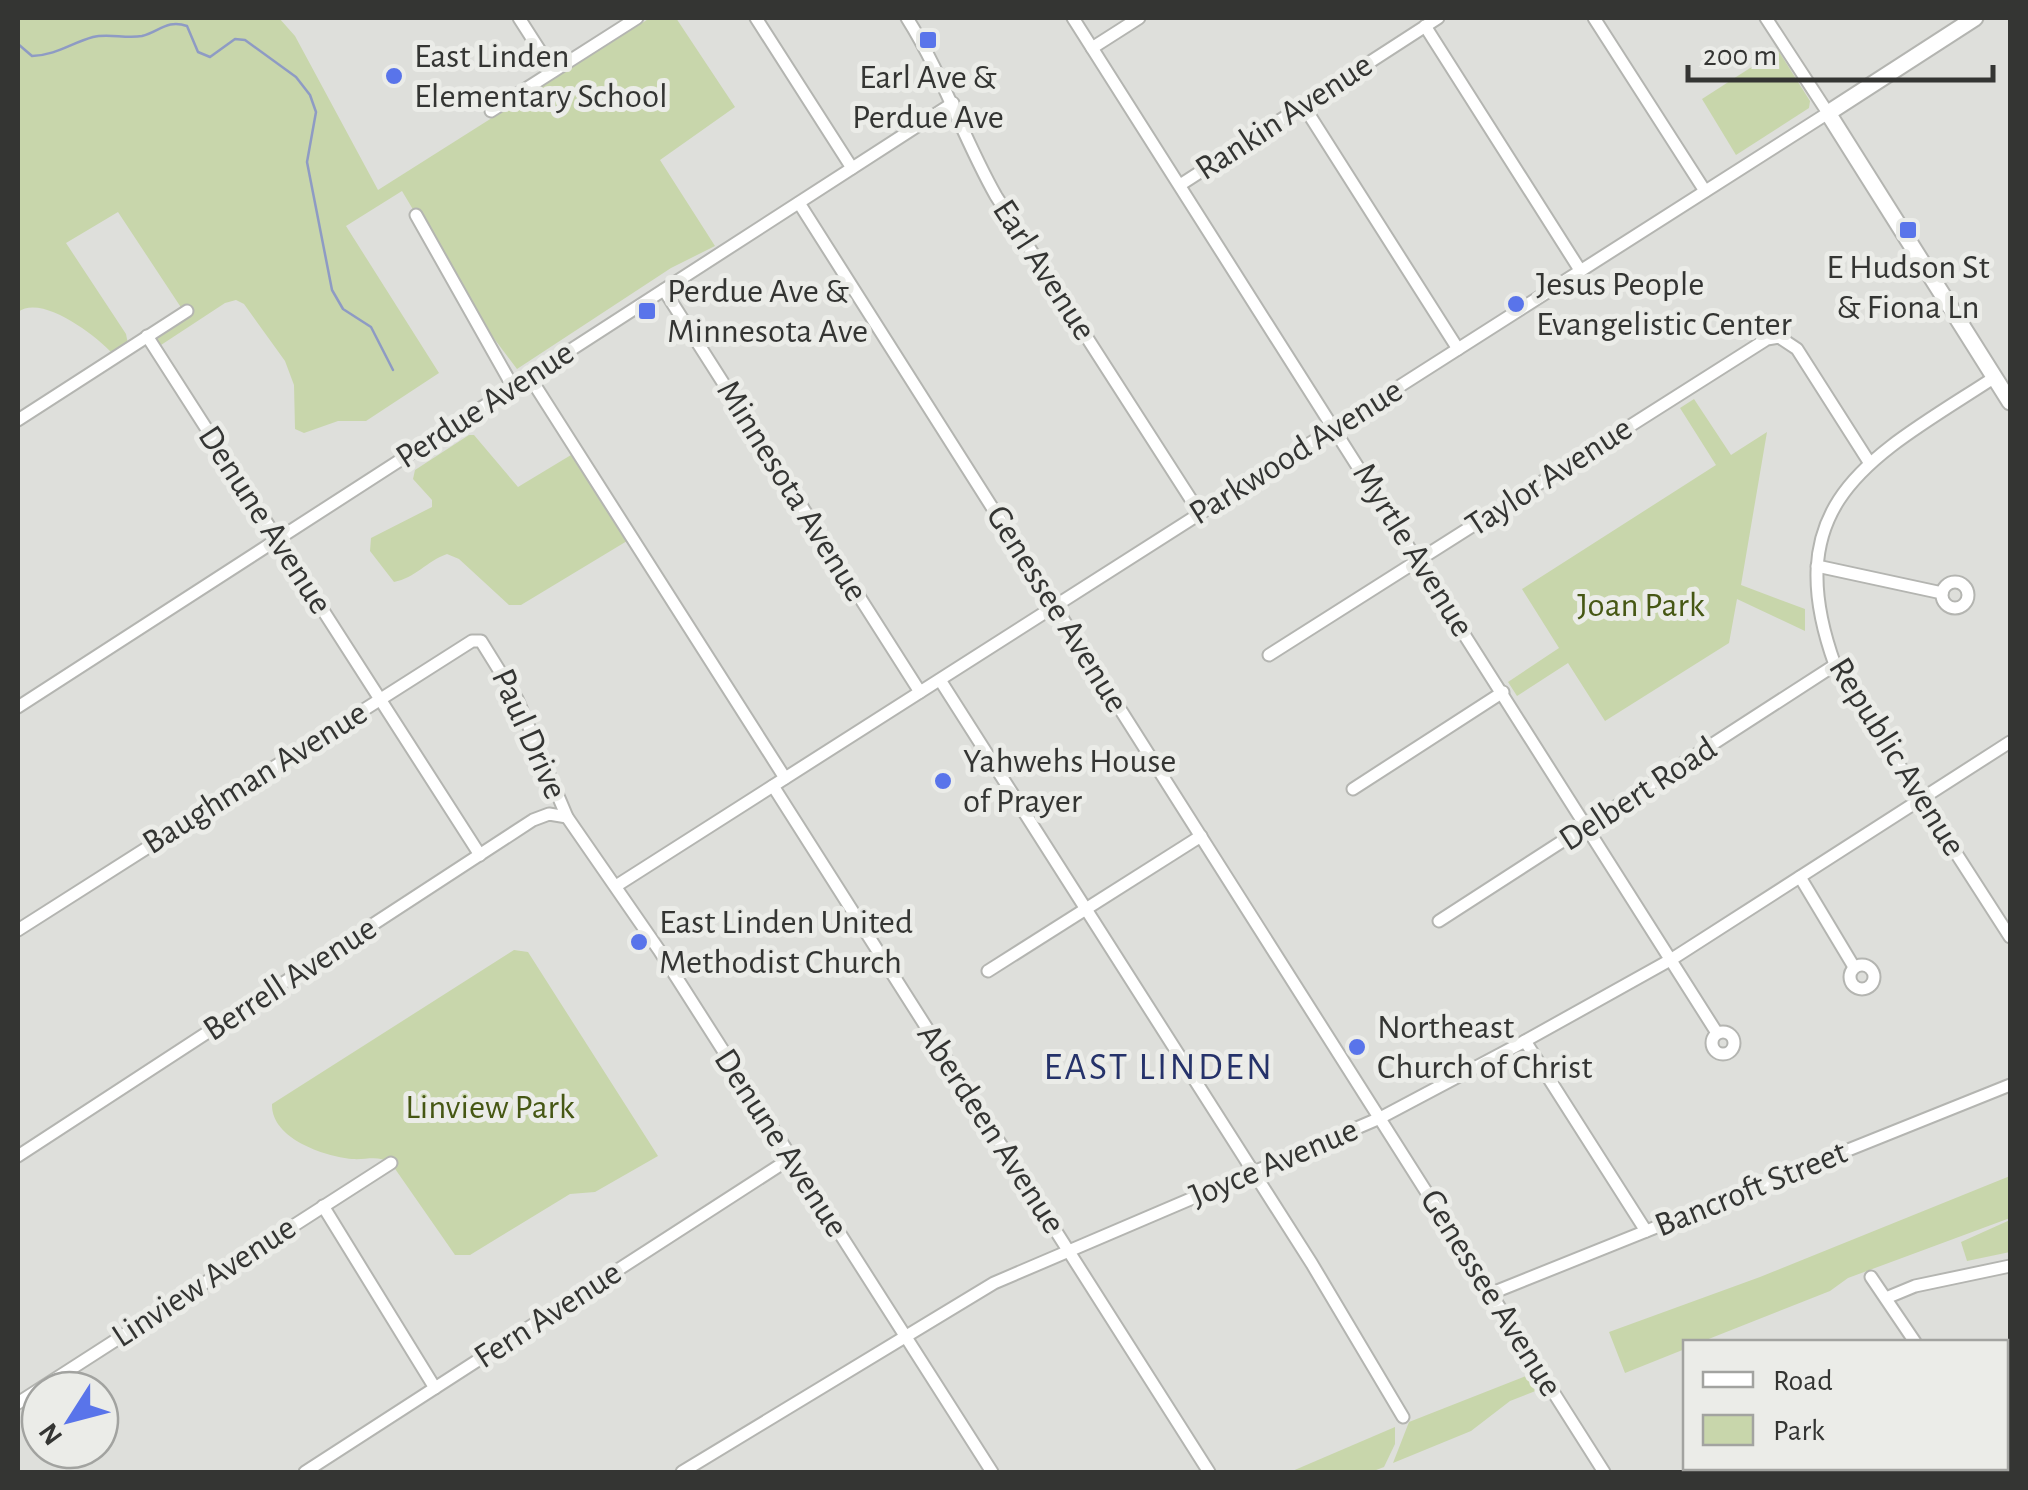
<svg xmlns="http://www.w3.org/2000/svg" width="2028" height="1490" font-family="'Alegreya Sans',sans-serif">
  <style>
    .green { fill: #c8d6ab }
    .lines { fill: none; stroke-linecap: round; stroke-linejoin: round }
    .stream { stroke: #8e9bc4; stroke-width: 2.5 }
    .minor-casing { stroke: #b4b5b1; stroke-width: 15 }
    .major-casing { stroke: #b4b5b1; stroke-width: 19 }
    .minor { stroke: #fff; stroke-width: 11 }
    .major { stroke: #fff; stroke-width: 15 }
    .poi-dot { fill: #5974ea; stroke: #ebece8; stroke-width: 4 }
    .labels { text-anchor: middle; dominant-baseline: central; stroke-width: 10; stroke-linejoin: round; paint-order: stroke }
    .poi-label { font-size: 35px; fill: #343533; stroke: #ebece8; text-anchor: start }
    .street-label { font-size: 35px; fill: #343533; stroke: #ebece8 }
    .park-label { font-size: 35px; fill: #465714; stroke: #ebece8 }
    .neighbourhood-label { font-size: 38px; letter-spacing: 2.5px; fill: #25326a; stroke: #ebece8 }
  </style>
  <rect width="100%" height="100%" fill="#dedfdb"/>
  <g class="green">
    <path d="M18,18H279L295,36L378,190L650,18H676L735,107L660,160L715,246L671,268L517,369L474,312L402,191L346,226L439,373L366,421H338L304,433L295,429L294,385L285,361L244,304L236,300L225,303L161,345L154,339L156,333L184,312L118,212L66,243L126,334L128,344L112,353C95,335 42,294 18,312Z"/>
    <polygon points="1778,50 1810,101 1809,108 1736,155 1702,99"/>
    <polygon points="1694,399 1731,455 1767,432 1741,585 1805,609 1805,631 1737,599 1729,643 1605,721 1568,663 1517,696 1508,682 1559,648 1522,589 1716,465 1680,408"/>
    <path d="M469,435H474L518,487L571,455L627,541L521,605H509L459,559L447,554C427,561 415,578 394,582L370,551L371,538L432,507V500L413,479L415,470Z"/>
    <path d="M514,950L528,952L658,1156L595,1192L570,1194L470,1255H455L391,1163C378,1155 367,1160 352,1159C323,1156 271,1138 272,1104Z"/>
    <polygon points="2010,1176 2010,1218 1848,1278 1830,1291 1701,1342 1686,1342 1685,1349 1625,1373 1609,1332 1760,1277"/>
    <polygon points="2010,1220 2010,1252 1967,1261 1961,1242"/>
    <polygon points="1531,1374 1542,1387 1538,1390 1510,1401 1471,1431 1393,1463 1409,1422"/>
    <polygon points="1395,1427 1395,1444 1384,1467 1371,1472 1290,1472"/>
  </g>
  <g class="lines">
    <path class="stream" d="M18,44L32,56C57,55 71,43 93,37C108,33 126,39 142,36C159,32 167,19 187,26L198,52L210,57L235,39L245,40L296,77L310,95L316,112L307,162L332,290L343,309L371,327L393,370"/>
    <g class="minor-casing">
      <g id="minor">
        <polyline points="519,18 553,71"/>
        <polyline points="756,18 852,168"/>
        <path d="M907,18C943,75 963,138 996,196L1199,512"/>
        <polyline points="1073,18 1717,1033"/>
        <polyline points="1594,18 1705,191"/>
        <polyline points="1425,26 1580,270"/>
        <polyline points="1092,48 1139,18"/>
        <polyline points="1303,105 1458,349"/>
        <polyline points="491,111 637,18"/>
        <polyline points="1180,185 1438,18"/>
        <polyline points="799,203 1604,1472"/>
        <polyline points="416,215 513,387"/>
        <polyline points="664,290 920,692"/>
        <polyline points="147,336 480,855"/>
        <polyline points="529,376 785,778"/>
        <path d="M1995,377C1874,456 1775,499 1835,665L2010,937"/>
        <polyline points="18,420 187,311"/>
        <polyline points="1817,566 1942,593"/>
        <circle cx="1955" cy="595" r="13"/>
        <polyline points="1269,655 1767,339 1779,337 1797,349 1869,462"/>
        <polyline points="940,680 1312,1264 1403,1417"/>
        <polyline points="18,707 953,103"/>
        <polyline points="773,786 1209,1472"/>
        <polyline points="1353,789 1503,692"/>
        <polyline points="1800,877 1854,967"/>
        <polyline points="616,886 1828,113 1766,18"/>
        <polyline points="1439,921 1835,665"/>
        <polyline points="18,930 472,641 481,641 517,699 567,817 659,950 992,1472"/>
        <circle cx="1862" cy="977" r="12"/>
        <polyline points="988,971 1201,836"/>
        <circle cx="1723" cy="1043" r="11"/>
        <polyline points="1525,1041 1646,1231"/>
        <polyline points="18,1156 533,820 549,814 567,817"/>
        <polyline points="323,1206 435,1388"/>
        <polyline points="1871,1277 1915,1342"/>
        <polyline points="1492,1293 2010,1085"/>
        <polyline points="1886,1298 1915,1286 2010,1266"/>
        <polyline points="18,1403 391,1163"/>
        <polyline points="1994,1468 1997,1472"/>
        <polyline points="305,1472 791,1158"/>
        <polyline points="682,1472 994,1283 1380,1118 1525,1041 1672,959 2010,742"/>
      </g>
    </g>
    <g class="major-casing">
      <g id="major">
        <polyline points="1975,18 1828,113 2010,402"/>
        <polyline points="2006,1419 2010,1418"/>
        <polyline points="1869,1472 1877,1468"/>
      </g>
    </g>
    <use href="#minor" class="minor"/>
    <use href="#major" class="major"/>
  </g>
  <g class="poi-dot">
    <rect x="918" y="30" width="20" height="20" rx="5"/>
    <circle cx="394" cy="76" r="10"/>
    <rect x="1898" y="220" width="20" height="20" rx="5"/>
    <circle cx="1516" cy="304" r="10"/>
    <rect x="637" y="301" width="20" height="20" rx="5"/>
    <circle cx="943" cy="781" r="10"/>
    <circle cx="639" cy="942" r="10"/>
    <circle cx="1357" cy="1047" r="10"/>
  </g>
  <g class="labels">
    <g class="poi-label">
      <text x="414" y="56">East Linden<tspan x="414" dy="40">Elementary School</tspan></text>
      <text x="928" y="77" text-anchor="middle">Earl Ave &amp;<tspan x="928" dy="40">Perdue Ave</tspan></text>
      <text x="1908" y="267" text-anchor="middle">E Hudson St<tspan x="1908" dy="40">&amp; Fiona Ln</tspan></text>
      <text x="1536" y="284">Jesus People<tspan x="1536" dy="40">Evangelistic Center</tspan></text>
      <text x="667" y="291">Perdue Ave &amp;<tspan x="667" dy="40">Minnesota Ave</tspan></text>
      <text x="963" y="761">Yahwehs House<tspan x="963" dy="40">of Prayer</tspan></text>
      <text x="659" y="922">East Linden United<tspan x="659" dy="40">Methodist Church</tspan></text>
      <text x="1377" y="1027">Northeast<tspan x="1377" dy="40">Church of Christ</tspan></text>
    </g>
    <g class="street-label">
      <text transform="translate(1284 117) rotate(-33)">Rankin Avenue</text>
      <text transform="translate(1044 270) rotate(57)">Earl Avenue</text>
      <text transform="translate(485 405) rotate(-33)">Perdue Avenue</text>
      <text transform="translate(1296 452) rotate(-32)">Parkwood Avenue</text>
      <text transform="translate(1549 477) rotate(-33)">Taylor Avenue</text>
      <text transform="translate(792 491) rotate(58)">Minnesota Avenue</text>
      <text transform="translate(265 520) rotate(57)">Denune Avenue</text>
      <text transform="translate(1413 550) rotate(58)">Myrtle Avenue</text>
      <text transform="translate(1057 609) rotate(58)">Genessee Avenue</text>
      <text transform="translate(529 734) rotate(66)">Paul Drive</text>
      <text transform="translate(1897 757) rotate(58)">Republic Avenue</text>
      <text transform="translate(255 778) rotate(-32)">Baughman Avenue</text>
      <text transform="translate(1638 794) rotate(-33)">Delbert Road</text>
      <text transform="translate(290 979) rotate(-33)">Berrell Avenue</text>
      <text transform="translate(991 1129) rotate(57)">Aberdeen Avenue</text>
      <text transform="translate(781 1143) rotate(57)">Denune Avenue</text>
      <text transform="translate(1274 1163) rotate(-23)">Joyce Avenue</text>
      <text transform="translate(1751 1189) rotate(-22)">Bancroft Street</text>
      <text transform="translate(204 1282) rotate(-33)">Linview Avenue</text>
      <text transform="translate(1491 1293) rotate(58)">Genessee Avenue</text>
      <text transform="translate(548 1315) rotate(-33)">Fern Avenue</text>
    </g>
    <g class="park-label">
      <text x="1641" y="605">Joan Park</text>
      <text x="490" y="1107">Linview Park</text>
    </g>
    <g class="neighbourhood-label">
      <text x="1159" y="1068">EAST LINDEN</text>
    </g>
  </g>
  <rect width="2028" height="1490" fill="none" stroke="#343533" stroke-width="40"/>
  <rect x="1683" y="1340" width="325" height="130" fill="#ebece8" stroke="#a2a3a0" stroke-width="2.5"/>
  <rect x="1703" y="1372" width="50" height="15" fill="#ffffff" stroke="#a2a3a0" stroke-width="2.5"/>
  <text x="1773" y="1390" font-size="30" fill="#343533">Road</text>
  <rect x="1703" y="1415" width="50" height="30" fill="#c8d6ab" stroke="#a2a3a0" stroke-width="2.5"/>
  <text x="1773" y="1440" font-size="30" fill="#343533">Park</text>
  <g transform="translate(70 1420) rotate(234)"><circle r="48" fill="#ebece8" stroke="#a2a3a0" stroke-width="2.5"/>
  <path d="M0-8L18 38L0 25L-18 38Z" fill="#5974ea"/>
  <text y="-15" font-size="28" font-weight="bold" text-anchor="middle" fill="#343533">N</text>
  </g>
  <path d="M1688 65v15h305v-15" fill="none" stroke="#343533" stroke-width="5"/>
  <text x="1703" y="65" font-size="30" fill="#343533" stroke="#ebece8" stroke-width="8" paint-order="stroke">200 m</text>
</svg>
